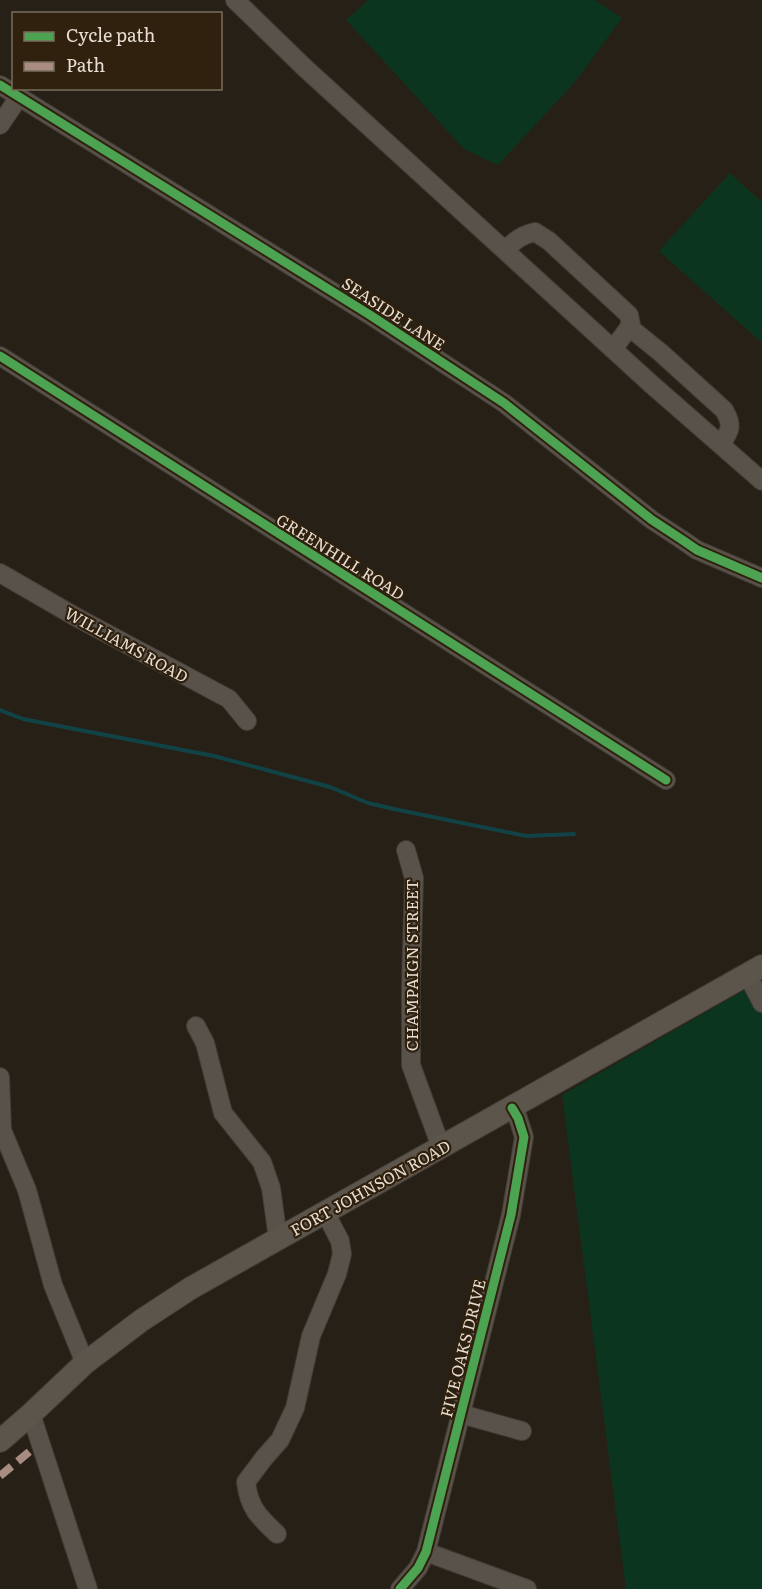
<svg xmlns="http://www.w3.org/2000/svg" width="762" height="1589" font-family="Literata,serif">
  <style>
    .green { fill: #0c3520 }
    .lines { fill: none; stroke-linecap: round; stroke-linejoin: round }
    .stream { stroke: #114346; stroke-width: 4 }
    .minor-casing { stroke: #433c35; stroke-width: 20 }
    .major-casing { stroke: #433c35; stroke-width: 24 }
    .minor { stroke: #58524b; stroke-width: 18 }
    .major { stroke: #5c554b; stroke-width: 22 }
    .quiet { stroke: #a88b81; stroke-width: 8; stroke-dasharray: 15 8; stroke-linecap: butt }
    .cycleway-casing { stroke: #2f210e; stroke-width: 13 }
    .cycleway { stroke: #4ca352; stroke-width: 9 }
    .labels { text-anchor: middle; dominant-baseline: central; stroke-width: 4.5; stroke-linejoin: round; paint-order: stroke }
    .street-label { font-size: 16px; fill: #e7ddd2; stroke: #2f210e }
  </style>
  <rect width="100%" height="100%" fill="#272016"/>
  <g class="green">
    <polygon points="368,0 595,0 622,18 575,82 498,165 464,149 346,20"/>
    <polygon points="730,173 762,202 762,343 659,251"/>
    <polygon points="762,980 762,1589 626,1589 562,1095"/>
  </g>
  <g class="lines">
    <polyline class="stream" points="0,710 23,719 214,756 330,787 368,803 394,809 526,836 574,834"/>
    <g class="minor-casing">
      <g id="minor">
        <polyline points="235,0 305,68 650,383 762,481"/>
        <polyline points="0,85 370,315 504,403 652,520 681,539 697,550 762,578"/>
        <polyline points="0,125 19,97"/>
        <path d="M506,250C514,240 522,235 535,232L549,241L629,315L631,325L613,349"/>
        <path d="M629,327L660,352L724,410C733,425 731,430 721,444"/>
        <polyline points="0,356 666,780"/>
        <polyline points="0,573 76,617 229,699 247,721"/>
        <polyline points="406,850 414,878 411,985 411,1065 441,1147"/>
        <polyline points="747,974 762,1003"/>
        <polyline points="196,1026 205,1043 223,1113 262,1162 271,1188 278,1239"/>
        <polyline points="0,1077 2,1130 27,1190 53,1285 85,1363"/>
        <polyline points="31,1414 88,1589"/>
        <polyline points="461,1414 522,1431"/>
        <path d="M277,1534C259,1517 249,1508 246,1482L264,1458L280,1440L295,1408L311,1336L337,1274L342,1254L340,1241L325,1212"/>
        <polyline points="426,1552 527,1589"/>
        <polyline points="400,1589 418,1568 426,1552 511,1215 524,1137 518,1118 512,1108"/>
      </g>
    </g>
    <g class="major-casing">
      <polyline id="major" points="0,1441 31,1414 85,1363 142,1320 191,1288 762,966"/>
    </g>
    <use href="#minor" class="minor"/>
    <use href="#major" class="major"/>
    <polyline class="quiet" points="0,1476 35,1447"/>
    <g class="cycleway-casing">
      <g id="cycleway">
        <polyline points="0,85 370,315 504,403 652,520 681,539 697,550 762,578"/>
        <polyline points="0,356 666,780"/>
        <polyline points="400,1589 418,1568 426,1552 511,1215 524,1137 518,1118 512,1108"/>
      </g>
    </g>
    <use href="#cycleway" class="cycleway"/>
  </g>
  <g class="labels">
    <g class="street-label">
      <text transform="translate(394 313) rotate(33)">SEASIDE LANE</text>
      <text transform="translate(341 556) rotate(32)">GREENHILL ROAD</text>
      <text transform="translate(127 644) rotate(29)">WILLIAMS ROAD</text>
      <text transform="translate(411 965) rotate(-90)">CHAMPAIGN STREET</text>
      <text transform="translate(370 1187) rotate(-29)">FORT JOHNSON ROAD</text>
      <text transform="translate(462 1348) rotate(-76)">FIVE OAKS DRIVE</text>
    </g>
  </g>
  <rect x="12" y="12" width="210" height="78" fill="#2f210e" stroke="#796c5c" stroke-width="1.5"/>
  <rect x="24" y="32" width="30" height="9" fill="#4ca352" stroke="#796c5c" stroke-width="1.5"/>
  <text x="66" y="42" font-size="18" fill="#e7ddd2">Cycle path</text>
  <rect x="24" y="62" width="30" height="9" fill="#a88b81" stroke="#796c5c" stroke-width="1.5"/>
  <text x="66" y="72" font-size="18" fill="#e7ddd2">Path</text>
</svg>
